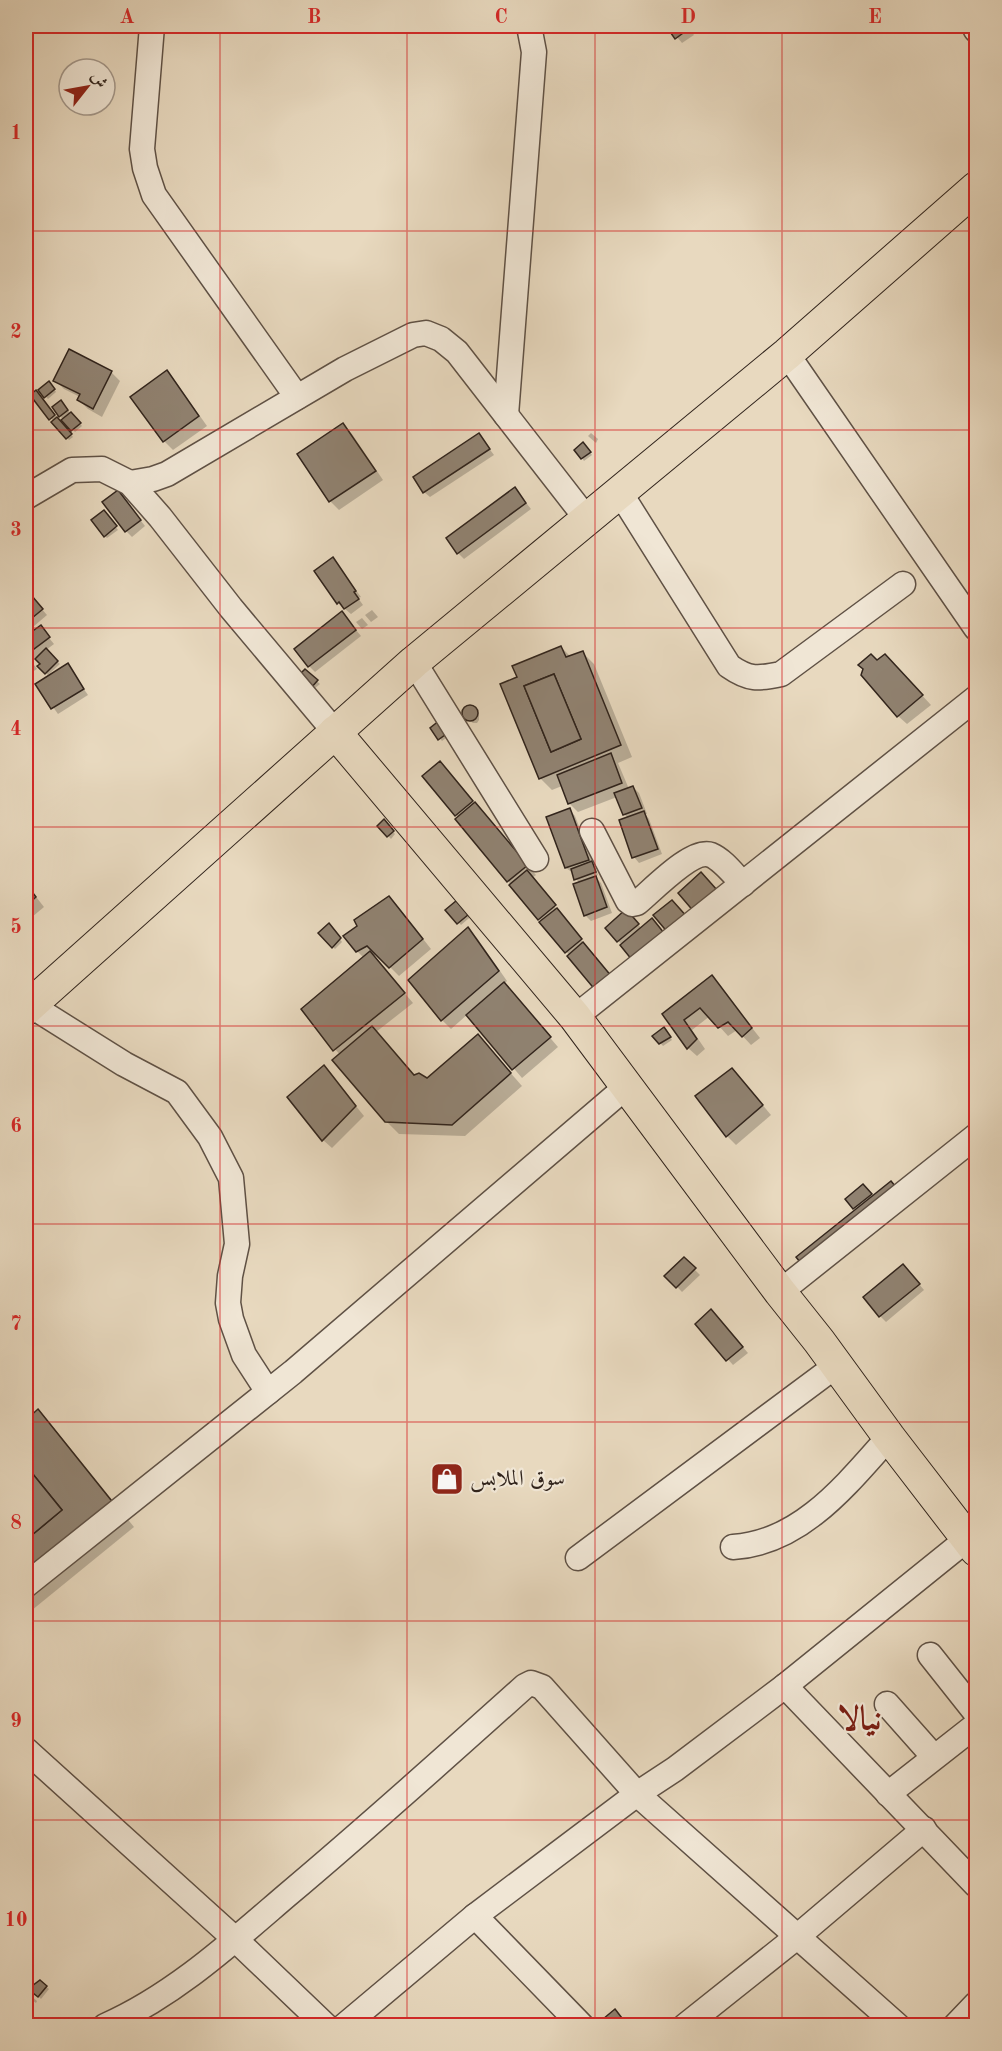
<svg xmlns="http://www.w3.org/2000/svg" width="1002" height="2051" font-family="'Old Standard TT',Amiri,serif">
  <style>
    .shadow { fill: #0003 }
    .building { fill: #908271; stroke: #31241c; stroke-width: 1.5; fill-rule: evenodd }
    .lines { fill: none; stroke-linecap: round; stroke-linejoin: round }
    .minor-casing { stroke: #5f5145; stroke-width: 27 }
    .major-casing { stroke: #31241c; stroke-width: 34 }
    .minor { stroke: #f0e6d5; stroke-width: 24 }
    .major { stroke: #e8d9bf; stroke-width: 32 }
    .grid { fill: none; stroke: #d62828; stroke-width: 1.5; stroke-opacity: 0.55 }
    .labels { text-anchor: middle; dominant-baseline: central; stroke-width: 4.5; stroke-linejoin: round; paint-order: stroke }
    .poi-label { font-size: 22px; fill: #31241c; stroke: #f0e6d5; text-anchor: start }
    .town-label { font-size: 34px; font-weight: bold; fill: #7a1f14; stroke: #f0e6d5 }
    .neatline { fill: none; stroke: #d62828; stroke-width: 2 }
    .grid-label { font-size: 20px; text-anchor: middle; font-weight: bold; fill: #d62828 }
  </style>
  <rect width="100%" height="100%" fill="#e8d9bf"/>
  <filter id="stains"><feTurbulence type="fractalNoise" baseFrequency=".00333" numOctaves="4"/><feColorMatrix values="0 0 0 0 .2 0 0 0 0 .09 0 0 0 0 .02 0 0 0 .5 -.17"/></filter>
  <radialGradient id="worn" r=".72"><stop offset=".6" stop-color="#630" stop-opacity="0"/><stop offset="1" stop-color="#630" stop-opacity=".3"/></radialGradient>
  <g class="shadow">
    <polygon points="668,26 688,26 694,35 682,43"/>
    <polygon points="70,351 111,372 120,381 102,417 88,409 79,400 80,397 64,389 55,380"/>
    <polygon points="166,372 175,381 207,426 173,450 164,441"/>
    <polygon points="49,383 56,392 48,399 40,390"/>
    <polygon points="32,395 39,395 73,437 69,440"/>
    <polygon points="63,405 82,426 75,432 60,416"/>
    <polygon points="343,425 352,434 383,480 339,510 330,501 299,454"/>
    <polygon points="591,433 598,439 596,443 588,436"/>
    <polygon points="479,435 494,455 430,497 424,492"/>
    <polygon points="586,447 592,455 584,461 582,458"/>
    <polygon points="26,466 36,479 26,487"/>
    <polygon points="520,495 531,509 464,559 458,553"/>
    <polygon points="123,498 145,526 132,537 126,531"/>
    <polygon points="106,514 118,530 107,538 105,536"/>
    <polygon points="333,559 361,597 358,598 363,605 351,614 338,603 316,571"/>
    <polygon points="32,598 47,615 26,633 26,604"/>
    <polygon points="372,610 378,617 371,622 365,615"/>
    <polygon points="362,618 368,625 362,629 356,622"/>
    <polygon points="347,619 361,636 315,672 309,666"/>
    <polygon points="40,627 54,644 46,650 60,664 48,675 39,666 42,664 36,657 31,661 37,669 29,674 26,670 26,664 31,661 26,656 26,638"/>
    <polygon points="561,647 571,657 582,652 594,664 632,757 618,763 629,789 633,787 639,793 647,814 645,814 649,819 662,854 639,863 634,857 628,818 624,814 617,797 578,812 569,803 562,786 552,790 540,778 519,678"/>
    <polygon points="877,661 894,665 931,705 907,724 898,716"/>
    <polygon points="67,665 88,695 58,714 37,685"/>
    <polygon points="305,671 320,684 314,689 300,676"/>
    <polygon points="466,707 473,707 479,713 479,720 477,723 473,723 464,717 464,709"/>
    <polygon points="432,728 450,735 442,741"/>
    <polygon points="445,769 536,875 532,878 586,946 570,956 457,819 459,818 456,815"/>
    <polygon points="570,810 575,816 598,875 594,876 601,883 612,913 591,921 585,915 579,883 573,873 566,868"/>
    <polygon points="384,821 395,834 391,839 379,826"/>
    <polygon points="26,884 44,907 26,922"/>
    <polygon points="398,907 431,949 399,976 377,954 373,956 413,1003 376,1032 415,1076 428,1079 489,1048 522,1086 465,1136 399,1134 386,1121 340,1055 303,1009 364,958 357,951"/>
    <polygon points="448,910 475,913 461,925"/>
    <polygon points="632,917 642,929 636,961 607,928"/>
    <polygon points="331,927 342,942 335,949 320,933"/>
    <polygon points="468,929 477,938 507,981 504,984 558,1047 522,1078 468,1014 451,1029 442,1020"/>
    <polygon points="712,977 760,1038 751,1045 737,1030 728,1036 710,1016 692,1030 705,1049 697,1056 688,1048 664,1014"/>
    <polygon points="666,1031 672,1040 663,1046 654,1036"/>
    <polygon points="324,1067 364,1116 332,1148 323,1140"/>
    <polygon points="741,1079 771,1115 736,1145 727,1136"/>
    <polygon points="866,1188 873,1197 857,1211 847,1199"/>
    <polygon points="684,1259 700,1275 682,1292 667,1276"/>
    <polygon points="909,1272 924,1290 886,1322 880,1316"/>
    <polygon points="717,1317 748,1353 733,1365 697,1324"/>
    <polygon points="38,1411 50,1423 134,1527 26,1615 26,1421"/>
    <polygon points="40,1982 49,1989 41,1999 31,1989"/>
    <polygon points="31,1996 37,2001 36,2003 29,1998"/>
  </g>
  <g class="building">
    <polygon points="666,26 688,26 690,28 675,39"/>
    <polygon points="69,349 112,371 93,409 77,400 80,394 53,381"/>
    <polygon points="167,370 199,416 163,442 130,397"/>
    <polygon points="49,381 55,389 44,398 38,390"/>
    <polygon points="36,390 55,415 49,420 30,395"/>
    <polygon points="61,400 68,410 59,417 52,407"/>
    <polygon points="71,412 81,423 71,431 61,420"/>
    <polygon points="57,417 72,434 66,439 51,422"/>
    <polygon points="343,423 376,471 329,502 297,454"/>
    <polygon points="479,433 490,449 423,493 413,477"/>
    <polygon points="583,442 591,452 581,459 574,450"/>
    <polygon points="515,487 526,503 457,554 446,538"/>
    <polygon points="118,490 141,520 125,532 102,502"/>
    <polygon points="104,510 117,526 104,537 91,520"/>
    <polygon points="333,557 356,591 354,592 359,599 344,609 339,602 337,604 314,571"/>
    <polygon points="32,596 43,609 26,623 26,602"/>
    <polygon points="342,611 356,630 308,667 294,649"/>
    <polygon points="41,625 50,637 26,655 26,636"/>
    <path d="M561,646L566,657L583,651L621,745L539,779L500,684L517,677L512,666ZM554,674L581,739L551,752L524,686Z"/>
    <polygon points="46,648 58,661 45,674 37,666 40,664 35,659"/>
    <polygon points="871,654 877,660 885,654 923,695 897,717 861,675 863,669 858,665"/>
    <polygon points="68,663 84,689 51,709 35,684"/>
    <polygon points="305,669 318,680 311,688 298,676"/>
    <polygon points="554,674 581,739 551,752 524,686"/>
    <circle cx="470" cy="713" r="8"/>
    <polygon points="440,720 449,732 438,740 430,728"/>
    <polygon points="611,753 622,783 568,804 557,775"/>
    <polygon points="440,761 473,801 455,816 422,776"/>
    <polygon points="633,786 642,808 623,815 614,793"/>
    <polygon points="475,802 528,865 507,882 455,819"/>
    <polygon points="570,808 589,860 565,868 546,817"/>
    <polygon points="644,811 658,849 632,858 619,820"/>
    <polygon points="384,819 394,831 387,837 377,826"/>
    <polygon points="592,861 596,872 574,880 571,869"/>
    <polygon points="527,870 556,905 538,920 509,885"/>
    <polygon points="701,872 725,899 701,920 678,893"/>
    <polygon points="596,876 607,907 584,916 573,884"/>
    <polygon points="26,884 36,897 26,906"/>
    <polygon points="389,896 423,939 389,968 367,946 356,952 343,936 357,926 354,920"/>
    <polygon points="462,896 474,910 457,924 445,910"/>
    <polygon points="672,900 688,918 669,934 653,915"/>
    <polygon points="557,908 582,939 565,953 539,922"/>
    <polygon points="626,909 639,924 617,942 605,928"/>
    <polygon points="652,918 664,933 632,960 620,945"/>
    <polygon points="329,923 341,938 332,948 318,933"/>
    <polygon points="468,927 499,971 441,1021 408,980"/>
    <polygon points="583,942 612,977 596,991 567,956"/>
    <polygon points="370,951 405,993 333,1051 301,1009"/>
    <polygon points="712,975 752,1028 742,1037 728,1022 718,1028 700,1008 684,1020 697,1039 687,1049 662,1014"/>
    <polygon points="504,982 551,1037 512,1070 466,1015"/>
    <polygon points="372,1026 414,1075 419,1073 427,1078 478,1034 511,1073 452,1125 385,1122 332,1060"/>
    <polygon points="664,1027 671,1037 659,1044 652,1036"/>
    <polygon points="324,1065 356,1106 322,1141 287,1097"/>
    <polygon points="732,1068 763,1105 726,1137 695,1096"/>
    <polygon points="891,1181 899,1191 804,1267 796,1257"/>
    <polygon points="863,1184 872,1194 853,1209 845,1199"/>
    <polygon points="684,1257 696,1268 676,1288 664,1276"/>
    <polygon points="903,1264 920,1284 879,1317 863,1297"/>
    <polygon points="711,1309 743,1347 726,1361 695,1324"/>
    <polygon points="38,1409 123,1515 26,1594 26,1540 62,1510 28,1468 26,1470 26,1420"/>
    <polygon points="28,1468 62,1510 26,1540 26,1470"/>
    <polygon points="40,1980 47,1986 38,1997 28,1989"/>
    <polygon points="615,2009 628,2026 597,2024"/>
  </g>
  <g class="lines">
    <g class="minor-casing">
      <g id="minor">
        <polyline points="152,26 142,149 145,168 154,195 297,397"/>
        <polyline points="974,26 976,30"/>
        <polyline points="787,354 976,628"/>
        <polyline points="506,415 534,52 529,26"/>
        <polyline points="130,483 153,479 167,474 345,369 413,335 426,333 441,339 457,352 586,518"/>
        <path d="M619,491L729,666C749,680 758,679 781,674L903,584"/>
        <polyline points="26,497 72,470 102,469 130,483 160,517 231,608 335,732"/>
        <polyline points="414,662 536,859"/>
        <path d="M592,831L628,901L632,904L637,903C652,891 692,848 711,855C723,860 734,875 743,884"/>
        <polyline points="30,1005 124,1064 177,1092 210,1137 231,1178 237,1244 230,1276 228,1303 231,1319 244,1355 268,1392"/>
        <polyline points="575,1017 976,698"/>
        <polyline points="780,1292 976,1136"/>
        <path d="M733,1547C801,1543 847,1484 889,1437"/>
        <polyline points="578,1558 837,1365"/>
        <polyline points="26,1585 293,1372 626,1087"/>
        <polyline points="930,1655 976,1713"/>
        <polyline points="785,1686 976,1885"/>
        <polyline points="887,1704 934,1757"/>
        <polyline points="26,1750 235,1939 326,2026"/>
        <polyline points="888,1794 976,1725"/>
        <polyline points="475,1916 582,2026"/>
        <path d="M105,2026C173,1996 230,1944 286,1896C367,1828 446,1757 525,1686L531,1683L542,1687L637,1794L898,2026"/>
        <polyline points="344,2026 475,1916 637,1794 675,1769 785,1686 976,1532"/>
        <polyline points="685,2026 798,1936 924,1829"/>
        <polyline points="955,2026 976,2004"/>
      </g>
    </g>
    <g class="major-casing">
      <g id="major">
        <polyline points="335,732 575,1017 780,1292 819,1341 889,1437 976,1550"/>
        <polyline points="26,1009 414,662 787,354 976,188"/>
      </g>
    </g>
    <use href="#minor" class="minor"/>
    <use href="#major" class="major"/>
  </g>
  <path class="grid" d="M220,26V2026M407,26V2026M595,26V2026M782,26V2026M26,231H976M26,430H976M26,628H976M26,827H976M26,1026H976M26,1224H976M26,1422H976M26,1621H976M26,1820H976"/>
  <defs>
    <g id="shop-square" transform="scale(1.725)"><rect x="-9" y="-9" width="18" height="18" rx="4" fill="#8f2418" stroke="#f0e6d5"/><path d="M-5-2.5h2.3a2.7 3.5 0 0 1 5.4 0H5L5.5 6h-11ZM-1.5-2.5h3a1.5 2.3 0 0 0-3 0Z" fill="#fff"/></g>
  </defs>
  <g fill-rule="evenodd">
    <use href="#shop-square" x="447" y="1479"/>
  </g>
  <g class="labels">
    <g class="poi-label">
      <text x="470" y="1479">سوق الملابس</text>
    </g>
    <g class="town-label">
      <text x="860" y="1720">نيالا</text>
    </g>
  </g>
  <rect width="1002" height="2051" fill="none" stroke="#e8d9bf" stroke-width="66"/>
  <g transform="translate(87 87) rotate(59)"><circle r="28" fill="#f0e6d5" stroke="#a4988b" stroke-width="1.5"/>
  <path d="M0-4.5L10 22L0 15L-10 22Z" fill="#8f2418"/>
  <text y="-9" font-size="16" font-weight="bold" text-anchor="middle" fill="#31241c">ش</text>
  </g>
  <rect x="33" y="33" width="936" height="1985" class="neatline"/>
  <g class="grid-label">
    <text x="127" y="23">A</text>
    <text x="314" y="23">B</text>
    <text x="501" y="23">C</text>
    <text x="688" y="23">D</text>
    <text x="875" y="23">E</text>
    <text x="16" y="139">1</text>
    <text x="16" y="338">2</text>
    <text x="16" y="536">3</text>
    <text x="16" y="735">4</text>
    <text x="16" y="933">5</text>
    <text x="16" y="1132">6</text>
    <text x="16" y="1330">7</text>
    <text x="16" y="1529">8</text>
    <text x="16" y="1727">9</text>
    <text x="16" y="1926">10</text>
  </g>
  <rect width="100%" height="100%" filter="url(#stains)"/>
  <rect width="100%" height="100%" fill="url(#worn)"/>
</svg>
